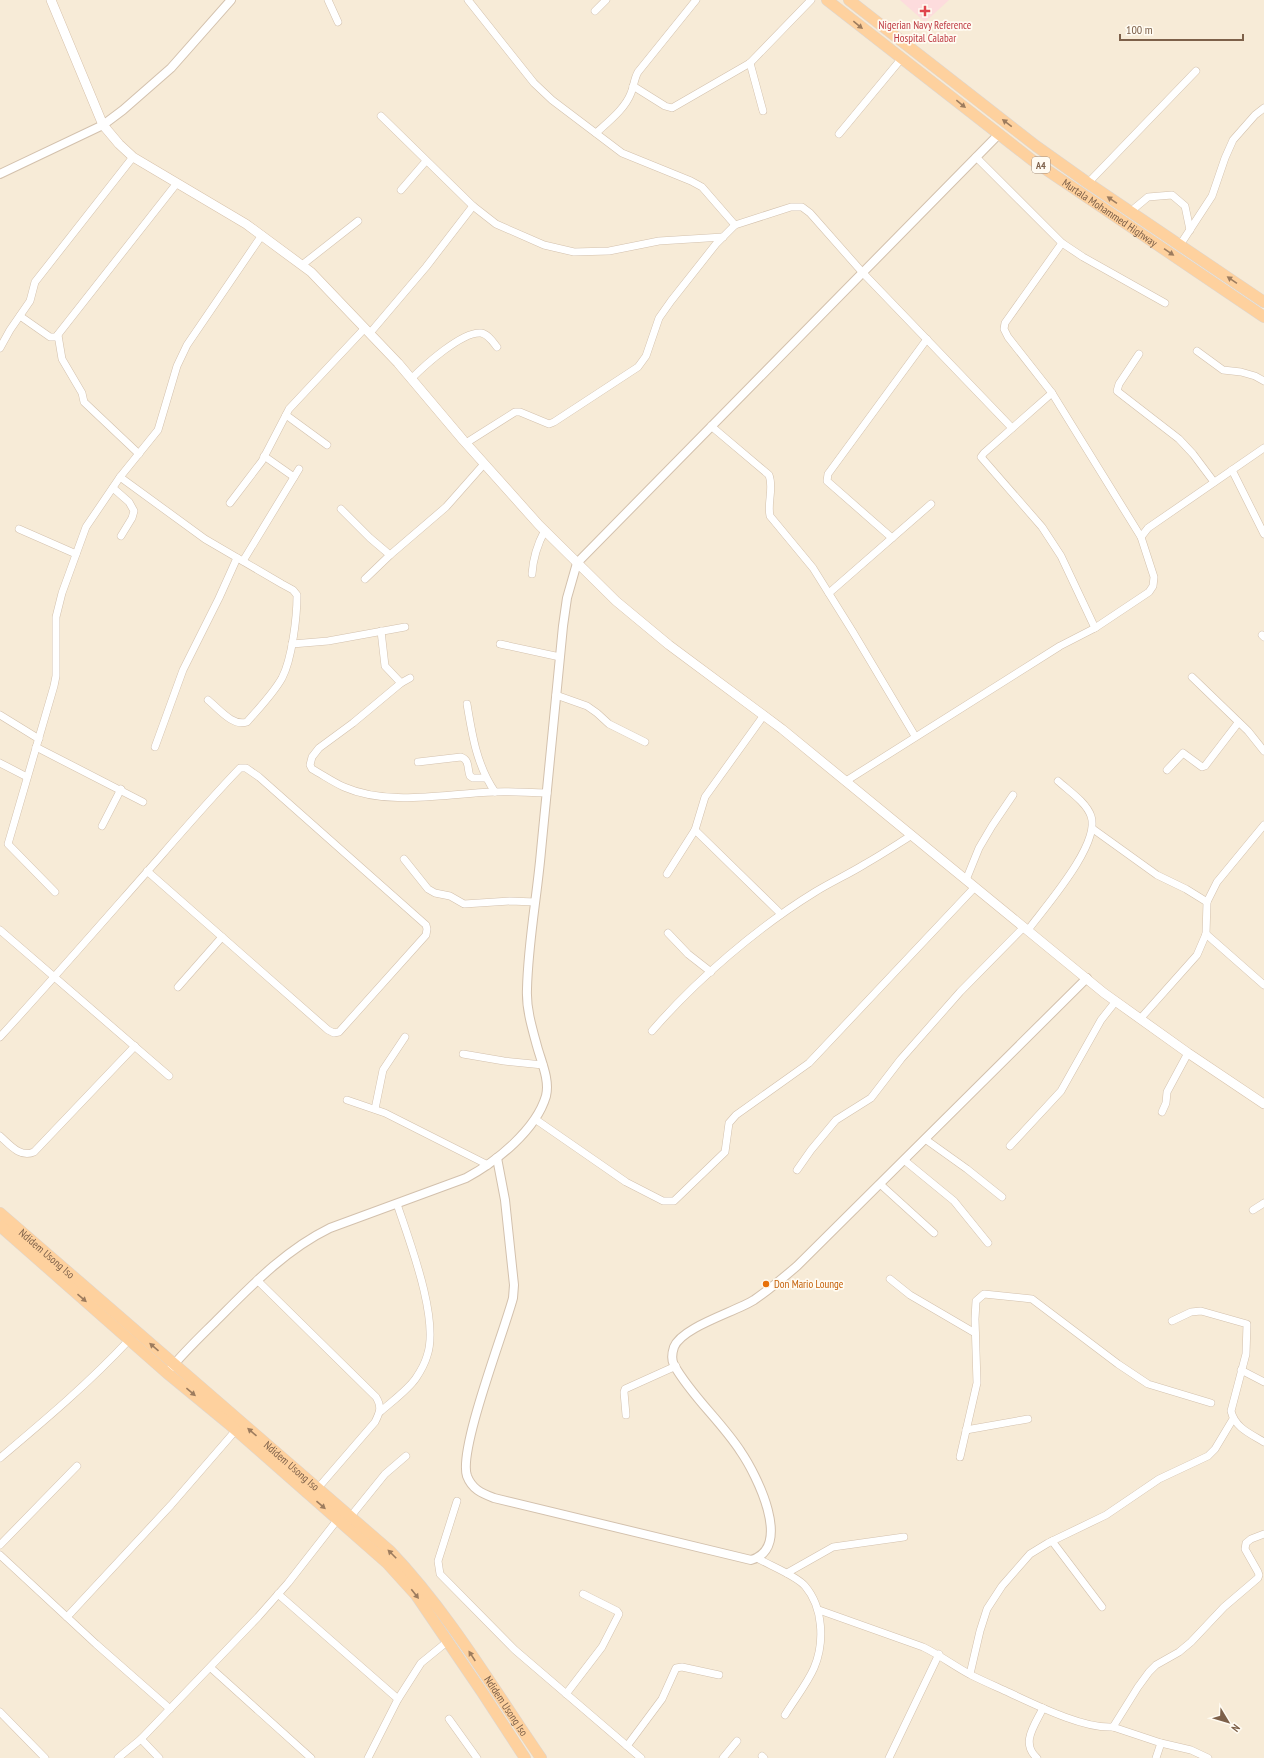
<svg xmlns="http://www.w3.org/2000/svg" width="1264" height="1758" font-family="'PT Sans Narrow',sans-serif">
  <style>
    .residential { fill: #f7ebd7 }
    .medical { fill: #fddcdd }
    .lines { fill: none; stroke-linecap: round; stroke-linejoin: round }
    .minor-casing { stroke: #d3c1ad; stroke-width: 8 }
    .tertiary-casing { stroke: #d3c1ad; stroke-width: 10 }
    .secondary-casing { stroke: #d7c2ab; stroke-width: 10 }
    .trunk-casing { stroke: #ddd6d0; stroke-width: 12 }
    .minor { stroke: #fff; stroke-width: 7 }
    .tertiary { stroke: #fff; stroke-width: 8 }
    .secondary { stroke: #fff; stroke-width: 9 }
    .trunk { stroke: #fed19e; stroke-width: 11 }
    .oneway { fill: #9d7c5e }
    .health-dot { fill: #e0444e; stroke: #fffbf2; stroke-width: 1.5 }
    .food-dot { fill: #e8710a; stroke: #fffbf2; stroke-width: 1.5 }
    .labels { text-anchor: middle; dominant-baseline: central; stroke-width: 3.5; stroke-linejoin: round; paint-order: stroke }
    .shield { fill: #fffbf2; stroke: #a48e7c; stroke-width: 1 }
    .shield-label { font-size: 10px; font-weight: bold; fill: #7d6049 }
    .health-label { font-size: 11px; fill: #be3a42; stroke: #fffbf2 }
    .street-label { font-size: 11px; fill: #7d6049; stroke: #fffbf2 }
    .food-label { font-size: 11px; fill: #c56008; stroke: #fffbf2; text-anchor: start }
  </style>
  <rect width="100%" height="100%" fill="#fef8ea"/>
  <rect class="residential" x="0" y="0" width="1264" height="1758"/>
  <polygon class="medical" points="900,0 949,0 925,22"/>
  <g class="lines">
    <g class="minor-casing">
      <g id="minor">
        <polyline points="328,0 338,22"/>
        <polyline points="468,0 534,83 552,100 622,153 691,181 702,187 735,225"/>
        <polyline points="595,11 606,0"/>
        <polyline points="750,63 763,111"/>
        <polyline points="633,86 665,106 672,108 750,63 811,0"/>
        <polyline points="381,116 473,206 496,224 544,245 574,252 609,251 659,241 723,237"/>
        <path d="M596,133C608,122 625,109 631,93C634,86 634,79 638,72L696,0"/>
        <polyline points="839,134 902,58"/>
        <polyline points="976,157 1062,243 1083,257 1165,303"/>
        <polyline points="1088,183 1196,71"/>
        <polyline points="401,190 426,161"/>
        <polyline points="1130,212 1148,197 1172,195 1185,206 1190,230"/>
        <polyline points="1062,243 1005,323 1004,329 1008,337 1052,393 1141,537"/>
        <polyline points="1180,245 1212,196 1225,158 1233,140 1255,115 1264,108"/>
        <polyline points="302,265 358,221"/>
        <polyline points="20,316 50,337 56,337 177,183"/>
        <polyline points="370,333 426,267 473,206"/>
        <polyline points="58,335 62,359 82,393 84,402 139,454"/>
        <polyline points="0,348 10,330 30,301 35,282 133,157"/>
        <polyline points="1197,351 1223,370 1241,372 1255,376 1264,381"/>
        <polyline points="1139,354 1119,384 1117,391 1179,439 1193,454 1214,482"/>
        <path d="M411,379C424,366 462,331 481,333C488,334 493,342 497,347"/>
        <polyline points="1052,393 984,453 981,457 1042,527 1061,556 1095,628"/>
        <polyline points="286,415 327,445"/>
        <path d="M711,426L769,475C774,488 767,503 770,516L813,568L853,632L915,736"/>
        <polyline points="466,443 515,412 520,412 549,424 554,422 638,367 646,356 659,318 671,301 716,244 735,225 791,207 802,207 810,213 863,273 1012,428"/>
        <polyline points="264,456 294,477"/>
        <polyline points="1232,470 1264,534"/>
        <path d="M120,477L205,539L282,584L293,590L297,595C297,617 292,659 282,678C273,694 259,708 247,722C233,727 219,709 208,700"/>
        <polyline points="113,488 129,502 134,511 132,518 121,536"/>
        <polyline points="230,503 262,461 289,409 365,328"/>
        <polyline points="341,509 370,538 390,555"/>
        <polyline points="19,529 76,554"/>
        <polyline points="892,538 827,481 828,474 927,339"/>
        <polyline points="243,561 299,469"/>
        <path d="M532,574C533,558 537,545 545,530"/>
        <polyline points="365,579 390,555 446,507 484,464"/>
        <polyline points="829,593 931,504"/>
        <polyline points="381,631 385,666 401,683"/>
        <polyline points="1262,635 1264,637"/>
        <polyline points="292,644 328,641 405,627"/>
        <polyline points="500,644 560,657"/>
        <polyline points="1192,677 1248,731 1264,751"/>
        <path d="M410,678L401,683L353,723L319,748L312,757L310,765L312,769C323,775 333,782 344,787C390,807 447,793 495,792C512,791 529,793 547,793"/>
        <polyline points="556,695 587,706 597,713 609,724 645,742"/>
        <path d="M467,704C472,735 477,766 495,792"/>
        <polyline points="0,715 39,739"/>
        <polyline points="36,747 143,802"/>
        <polyline points="155,747 183,670 219,598 237,558"/>
        <path d="M418,762L461,757C470,760 467,769 470,776L473,778H485"/>
        <polyline points="0,763 27,777"/>
        <polyline points="1167,770 1183,753 1202,767 1205,766 1238,723"/>
        <polyline points="846,781 1060,646 1095,628 1149,592 1153,586 1154,577 1141,537 1148,528 1264,448"/>
        <polyline points="102,826 121,789"/>
        <polyline points="1093,829 1157,875 1186,889 1207,902"/>
        <polyline points="695,830 781,914"/>
        <polyline points="404,859 428,889 435,893 450,896 464,904 510,901 535,902"/>
        <polyline points="667,874 695,830 705,797 764,715"/>
        <polyline points="966,880 979,848 992,826 1013,795"/>
        <polyline points="55,892 8,844 54,686 56,676 56,617 62,593 86,527 120,477 158,430 177,366 187,345 262,235"/>
        <polyline points="0,930 169,1076"/>
        <path d="M1028,930C1045,907 1101,844 1091,816C1086,802 1069,791 1058,781"/>
        <polyline points="668,933 688,954 711,972"/>
        <polyline points="1206,934 1264,985"/>
        <polyline points="178,987 222,937"/>
        <polyline points="1140,1019 1197,955 1206,934 1207,902 1217,882 1264,825"/>
        <path d="M652,1031C696,980 758,927 815,892C831,882 849,874 865,864C881,855 896,845 912,835"/>
        <path d="M0,1037C54,978 107,917 160,857C186,827 212,797 240,768H246L259,777L426,925L427,929L426,935L339,1032L334,1033L328,1030L147,871"/>
        <polyline points="463,1054 504,1061 543,1065"/>
        <polyline points="347,1100 385,1113 488,1165"/>
        <polyline points="375,1109 383,1070 405,1037"/>
        <polyline points="1162,1112 1166,1103 1167,1092 1188,1053"/>
        <polyline points="535,1119 626,1182 663,1201 674,1201 725,1152 729,1123 736,1115 809,1063 975,887"/>
        <path d="M0,1136C10,1145 20,1158 34,1152L135,1046"/>
        <polyline points="925,1139 967,1169 1002,1197"/>
        <polyline points="1010,1146 1061,1091 1101,1020 1116,1001"/>
        <polyline points="904,1160 954,1201 988,1243"/>
        <polyline points="797,1170 811,1150 836,1120 871,1098 901,1059 960,992 1024,927"/>
        <polyline points="880,1184 934,1233"/>
        <polyline points="1253,1210 1264,1203"/>
        <polyline points="890,1279 910,1295 975,1333"/>
        <path d="M257,1280L376,1397C382,1407 380,1412 375,1422L318,1488"/>
        <path d="M1172,1321L1191,1312L1201,1311L1247,1324L1246,1354L1231,1411C1235,1428 1251,1434 1264,1442"/>
        <polyline points="1241,1370 1264,1382"/>
        <path d="M380,1412C391,1402 408,1390 416,1378C420,1372 425,1363 427,1356C440,1320 409,1240 397,1204"/>
        <polyline points="626,1415 624,1392 625,1389 676,1366"/>
        <polyline points="966,1430 1028,1419"/>
        <polyline points="960,1457 977,1383 975,1319 976,1301 984,1294 1032,1299 1118,1364 1148,1384 1211,1403"/>
        <path d="M0,1458C45,1420 89,1383 129,1340"/>
        <polyline points="457,1501 438,1561 440,1574 515,1650 641,1758"/>
        <polyline points="351,1516 385,1474 406,1456"/>
        <polyline points="1052,1541 1102,1607"/>
        <polyline points="0,1545 77,1466"/>
        <polyline points="0,1555 96,1644 170,1709"/>
        <path d="M757,1558C769,1565 797,1576 805,1586C823,1607 825,1642 814,1668C807,1684 794,1700 785,1715"/>
        <polyline points="787,1573 833,1547 904,1537"/>
        <polyline points="278,1594 398,1699"/>
        <path d="M819,1610L923,1647C940,1655 954,1666 971,1675C983,1681 997,1687 1010,1693C1036,1705 1084,1729 1113,1727L1161,1743L1191,1750L1208,1758"/>
        <polyline points="67,1617 171,1505 236,1430"/>
        <polyline points="211,1668 311,1758"/>
        <polyline points="970,1674 980,1631 987,1609 1002,1586 1030,1554 1048,1543 1106,1515 1159,1479 1208,1456 1215,1449 1233,1419"/>
        <polyline points="566,1694 602,1647 619,1614 617,1611 583,1594"/>
        <polyline points="0,1712 45,1758"/>
        <polyline points="449,1719 477,1758"/>
        <polyline points="1113,1727 1138,1687 1149,1672 1156,1665 1179,1652 1191,1642 1224,1607 1258,1578 1259,1575 1258,1572 1245,1549 1246,1543 1251,1539 1264,1534"/>
        <polyline points="141,1739 159,1758"/>
        <polyline points="627,1746 662,1699 676,1668 682,1667 719,1675"/>
        <polyline points="762,1756 764,1758"/>
        <polyline points="118,1758 141,1739 258,1617 288,1583 338,1519"/>
        <polyline points="368,1758 398,1699 421,1663 448,1641"/>
        <polyline points="723,1758 737,1741"/>
        <polyline points="889,1758 939,1654"/>
        <path d="M1037,1758C1020,1743 1035,1725 1043,1708"/>
        <polyline points="1156,1758 1161,1743"/>
      </g>
    </g>
    <g class="tertiary-casing">
      <g id="tertiary">
        <polyline points="0,174 103,125 123,110 171,68 231,0"/>
        <path d="M497,1158L505,1200L514,1285L513,1298C504,1332 458,1450 467,1476C472,1489 481,1493 494,1498L751,1560C794,1548 756,1474 741,1452C721,1421 692,1397 674,1365C671,1359 672,1353 674,1347C682,1327 735,1312 754,1300C769,1290 783,1278 797,1266L1087,978"/>
        <path d="M171,1368C185,1351 201,1336 216,1321C251,1286 285,1250 330,1228L466,1178C496,1162 536,1130 546,1096C550,1080 541,1061 537,1046C532,1028 526,1008 527,989C528,943 537,897 541,851C549,776 555,701 563,626L567,598L577,563L999,134"/>
      </g>
    </g>
    <g class="secondary-casing">
      <polyline id="secondary" points="51,0 103,125 119,144 133,157 246,224 311,272 398,363 463,440 539,525 616,601 669,645 782,729 1104,993 1188,1053 1264,1104"/>
    </g>
    <g class="trunk-casing">
      <g id="trunk">
        <path id="s1" d="M827,0L1032,160L1264,317"/>
        <polyline points="849,0 1036,146 1088,183 1264,302"/>
        <path id="s2" d="M0,1213L390,1551C449,1613 493,1688 541,1758"/>
        <polyline points="0,1226 167,1373 229,1424 387,1563 416,1595 482,1692 525,1758"/>
      </g>
    </g>
    <use href="#minor" class="minor"/>
    <use href="#tertiary" class="tertiary"/>
    <use href="#secondary" class="secondary"/>
    <use href="#trunk" class="trunk"/>
  </g>
  <defs><path id="oneway-solid" d="M-6-.8H1V-3.2L6.5 0L1 3.2V.8H-6Z"/></defs>
  <g class="oneway">
    <use href="#oneway-solid" transform="translate(858 25) rotate(39)"/>
    <use href="#oneway-solid" transform="translate(961 104) rotate(39)"/>
    <use href="#oneway-solid" transform="translate(1007 123) rotate(-143)"/>
    <use href="#oneway-solid" transform="translate(1112 200) rotate(-146)"/>
    <use href="#oneway-solid" transform="translate(1169 252) rotate(34)"/>
    <use href="#oneway-solid" transform="translate(1232 280) rotate(-146)"/>
    <use href="#oneway-solid" transform="translate(82 1298) rotate(41)"/>
    <use href="#oneway-solid" transform="translate(154 1347) rotate(-139)"/>
    <use href="#oneway-solid" transform="translate(191 1392) rotate(40)"/>
    <use href="#oneway-solid" transform="translate(252 1432) rotate(-139)"/>
    <use href="#oneway-solid" transform="translate(321 1505) rotate(41)"/>
    <use href="#oneway-solid" transform="translate(392 1554) rotate(-135)"/>
    <use href="#oneway-solid" transform="translate(415 1594) rotate(52)"/>
    <use href="#oneway-solid" transform="translate(472 1656) rotate(-123)"/>
  </g>
  <path class="health-dot" d="M923 5h4v4h4v4h-4v4h-4v-4h-4v-4h4z"/>
  <circle class="food-dot" cx="766" cy="1284" r="4"/>
  <g class="labels">
    <rect class="shield" x="1032" y="157" width="18" height="16" rx="3"/>
    <g class="shield-label">
      <text x="1041" y="165">A4</text>
    </g>
    <g class="health-label">
      <text x="925" y="25">Nigerian Navy Reference<tspan x="925" dy="13">Hospital Calabar</tspan></text>
    </g>
    <g class="street-label">
      <text stroke="none"><textPath href="#s1" startOffset="354">Murtala Mohammed Highway</textPath></text>
      <text stroke="none"><textPath href="#s2" startOffset="62">Ndidem Usong Iso</textPath></text>
      <text stroke="none"><textPath href="#s2" startOffset="386">Ndidem Usong Iso</textPath></text>
      <text stroke="none"><textPath href="#s2" startOffset="710">Ndidem Usong Iso</textPath></text>
    </g>
    <g class="food-label">
      <text x="774" y="1284">Don Mario Lounge</text>
    </g>
  </g>
  <g transform="translate(1228 1722) rotate(128)" stroke="#fffbf2" stroke-width="3" paint-order="stroke">
  <path d="M0-3L7 15L0 10L-7 15Z" fill="#7d6049"/>
  <text y="-6" font-size="11" font-weight="bold" text-anchor="middle" fill="#7d6049">N</text>
  </g>
  <path d="M1120 34v6h123v-6" fill="none" stroke="#7d6049" stroke-width="2"/>
  <text x="1126" y="34" font-size="12" fill="#7d6049" stroke="#fffbf2" stroke-width="3" paint-order="stroke">100 m</text>
</svg>
